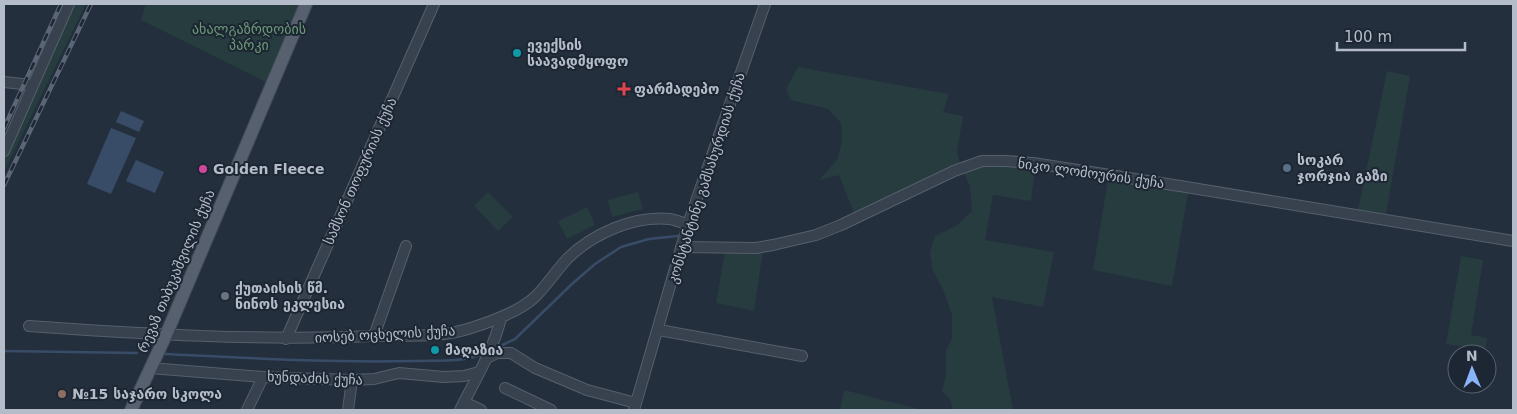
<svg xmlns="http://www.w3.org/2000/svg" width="1517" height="414" font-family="'DejaVu Sans','Noto Sans Georgian',sans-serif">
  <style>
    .green { fill: #263c3f }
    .water { fill: #394c67 }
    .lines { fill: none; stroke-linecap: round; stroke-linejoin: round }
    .stream { stroke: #394c67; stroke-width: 2.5 }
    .minor-casing { stroke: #565f6c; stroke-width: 12 }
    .major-casing { stroke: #414a57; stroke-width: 14 }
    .minor { stroke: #38414e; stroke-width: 10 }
    .major { stroke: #56606e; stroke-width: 12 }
    .rail-casing { stroke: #5a6575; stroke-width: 4.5 }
    .rail { stroke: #1d2633; stroke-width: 2.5; stroke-dasharray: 8; stroke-linecap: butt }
    .culture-dot { fill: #0f9aa8; stroke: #1d2633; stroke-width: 2 }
    .health-dot { fill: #e0444e; stroke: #1d2633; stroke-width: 2 }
    .service-dot { fill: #5c6f8a; stroke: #1d2633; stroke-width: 2 }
    .hotel-dot { fill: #d1479c; stroke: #1d2633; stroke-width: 2 }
    .worship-dot { fill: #6b7280; stroke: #1d2633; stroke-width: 2 }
    .education-dot { fill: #8d6e63; stroke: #1d2633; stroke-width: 2 }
    .labels { text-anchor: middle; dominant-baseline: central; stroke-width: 4; stroke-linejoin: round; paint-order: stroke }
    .park-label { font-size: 14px; fill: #6b9a76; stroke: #1d2633 }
    .poi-label { font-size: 14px; font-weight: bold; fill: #b4bcc9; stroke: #1d2633; text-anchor: start }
    .street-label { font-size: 14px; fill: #b4bcc9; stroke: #1d2633 }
  </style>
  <rect width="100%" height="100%" fill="#242f3e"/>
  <g class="green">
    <polygon points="75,4 86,4 4,172 4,157 37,90"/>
    <polygon points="146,4 300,4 266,82 141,20"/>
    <polygon points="798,67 949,94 943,112 963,116 957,152 960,165 1036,162 1031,201 993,195 985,240 1054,252 1043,307 992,297 1013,410 953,410 950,399 942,391 946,375 946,350 952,339 952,315 943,289 933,271 930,253 935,236 956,226 972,211 970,186 960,165 854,213 839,175 819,180 837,160 842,141 841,123 828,109 791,100 786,89"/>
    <polygon points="1387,71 1410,76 1385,220 1357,215"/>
    <polygon points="1109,174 1189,187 1172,286 1093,270"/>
    <polygon points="488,192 513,217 498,231 474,206"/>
    <polygon points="638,192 643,209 612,217 608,200"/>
    <polygon points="587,207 595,225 567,239 558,221"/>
    <polygon points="764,244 754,311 716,303 726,246"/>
    <polygon points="1461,256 1483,260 1471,335 1487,338 1485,354 1465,354 1466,347 1446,344"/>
    <polygon points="844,390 923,410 840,410"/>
  </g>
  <g class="water">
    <polygon points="121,111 144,121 139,132 116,122"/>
    <polygon points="111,128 136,138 111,194 87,184"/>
    <polygon points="136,160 164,172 155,193 126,181"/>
  </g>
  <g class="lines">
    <g class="stream">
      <polyline points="494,349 515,339 572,284 595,264 621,247 649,239 677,236"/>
      <polyline points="4,351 137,353"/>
      <path d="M165,354C248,358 331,363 413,361C436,360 464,363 485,353"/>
    </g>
    <g class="minor-casing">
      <g id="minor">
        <polyline points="4,82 32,85"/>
        <polyline points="4,151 69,4"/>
        <polyline points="681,247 756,248 773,245 816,235 841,225 954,171 982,161 1006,161 1033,163 1180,186 1513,241"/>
        <path d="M29,326C143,334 258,341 373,336C404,335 442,338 471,328C490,322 520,311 535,297C547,285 556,271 567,259C592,234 634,215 670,219C676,220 682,223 688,224"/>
        <polyline points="659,330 802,356"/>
        <polyline points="374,336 406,246"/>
        <polyline points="286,339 434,4"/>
        <polyline points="489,357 497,353 511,353 535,368 587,390 636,403"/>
        <polyline points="150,368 263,377 352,380 374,379 399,373 444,377 464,376 479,372"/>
        <polyline points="505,388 551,410"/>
        <polyline points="464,402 481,410"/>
        <polyline points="247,410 263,377"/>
        <polyline points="348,410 352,380"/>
        <path d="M460,410C475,380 493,351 501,318"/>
        <polyline points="634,410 688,224 765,4"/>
      </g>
    </g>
    <g class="major-casing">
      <polyline id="major" points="131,410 166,335 306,4"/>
    </g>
    <use href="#minor" class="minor"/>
    <use href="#major" class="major"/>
    <g class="rail-casing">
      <g id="rail">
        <polyline points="4,128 61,4"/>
        <polyline points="4,185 91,4"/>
      </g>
    </g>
    <use href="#rail" class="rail"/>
  </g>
  <g class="culture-dot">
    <circle cx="517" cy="53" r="5"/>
    <circle cx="435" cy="350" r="5"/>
  </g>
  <path class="health-dot" d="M621.5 81.5h5v5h5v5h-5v5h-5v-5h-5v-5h5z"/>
  <circle class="service-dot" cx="1287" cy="168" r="5"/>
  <circle class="hotel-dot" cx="203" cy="169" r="5"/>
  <circle class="worship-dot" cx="225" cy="296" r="5"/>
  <circle class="education-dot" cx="62" cy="394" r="5"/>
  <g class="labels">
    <g class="park-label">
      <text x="249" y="29">ახალგაზრდობის<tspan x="249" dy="16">პარკი</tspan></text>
    </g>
    <g class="poi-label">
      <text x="527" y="45">ევექსის<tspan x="527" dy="16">საავადმყოფო</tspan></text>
      <text x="634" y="89">ფარმადეპო</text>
      <text x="1297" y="160">სოკარ<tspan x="1297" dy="16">ჯორჯია გაზი</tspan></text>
      <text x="213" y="169">Golden Fleece</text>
      <text x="235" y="288">ქუთაისის წმ.<tspan x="235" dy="16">ნინოს ეკლესია</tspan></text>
      <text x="445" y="350">მაღაზია</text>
      <text x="72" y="394">№15 საჯარო სკოლა</text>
    </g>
    <g class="street-label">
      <text transform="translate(360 171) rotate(-66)">სამსონ თოფურიას ქუჩა</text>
      <text transform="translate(1091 173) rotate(8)">ნიკო ლომოურის ქუჩა</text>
      <text transform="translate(706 178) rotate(-72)">კონსტანტინე გამსახურდიას ქუჩა</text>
      <text transform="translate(176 271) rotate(-67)">რევაზ თაბუკაშვილის ქუჩა</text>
      <text transform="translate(385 334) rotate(-3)">იოსებ ოცხელის ქუჩა</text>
      <text transform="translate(315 378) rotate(2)">ხუნდაძის ქუჩა</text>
    </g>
  </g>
  <rect width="1517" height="414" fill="none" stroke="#b4bcc9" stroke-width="10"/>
  <g transform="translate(1472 369) rotate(359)"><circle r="24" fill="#1d2633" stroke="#59626f"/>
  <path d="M0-4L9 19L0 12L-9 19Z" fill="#8ab4f8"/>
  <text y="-8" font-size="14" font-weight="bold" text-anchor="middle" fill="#b4bcc9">N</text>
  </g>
  <path d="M1337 42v8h128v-8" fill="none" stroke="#b4bcc9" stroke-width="2.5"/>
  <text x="1344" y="42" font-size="15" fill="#b4bcc9" stroke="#1d2633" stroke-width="4" paint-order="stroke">100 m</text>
</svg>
